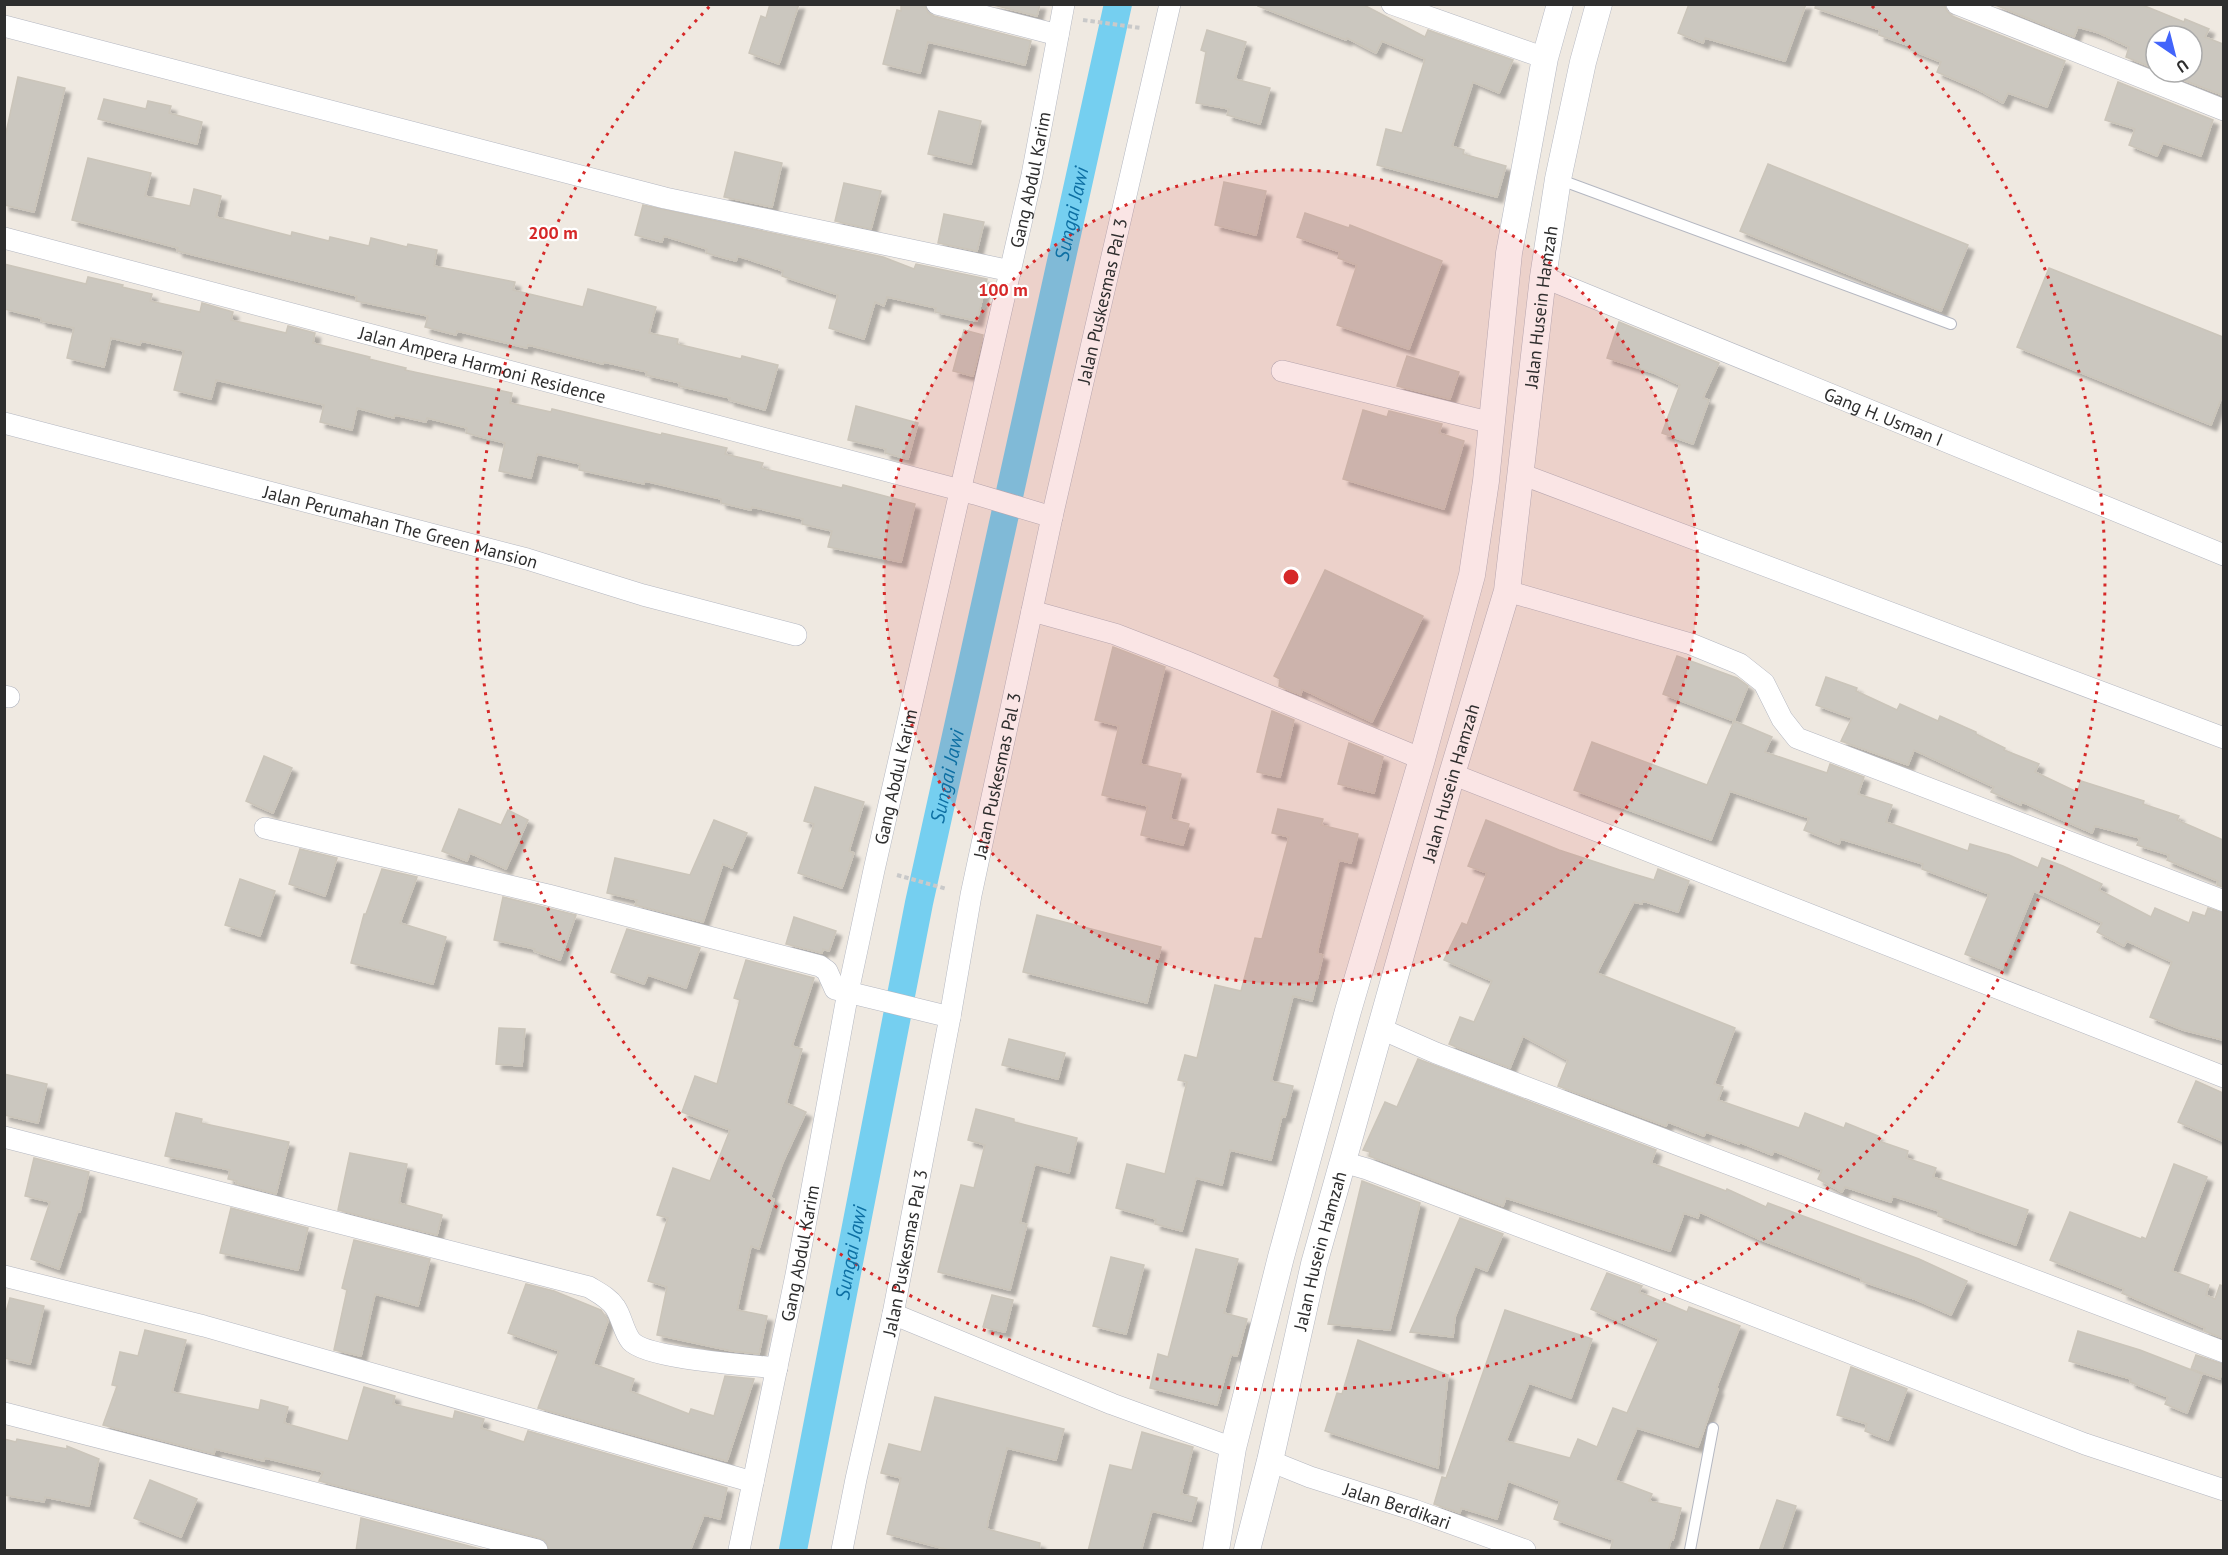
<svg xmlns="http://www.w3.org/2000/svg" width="2228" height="1555" font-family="'PT Sans',sans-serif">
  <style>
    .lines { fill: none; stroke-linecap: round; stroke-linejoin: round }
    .canal { stroke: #75cff0; stroke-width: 28 }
    .building { fill: #cbc7bf; stroke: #cbc5ba; stroke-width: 1.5; filter: url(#shadow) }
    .service-casing { stroke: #b4b7c1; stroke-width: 12 }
    .minor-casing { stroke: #b4b7c1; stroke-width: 22 }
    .tertiary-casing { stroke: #b4b7c1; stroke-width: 27 }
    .path { stroke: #c9c9c9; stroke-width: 4; stroke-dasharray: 4.5 3; stroke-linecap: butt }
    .service { stroke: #fff; stroke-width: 10 }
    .minor { stroke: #fff; stroke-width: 21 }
    .tertiary { stroke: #fff; stroke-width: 26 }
    .ring { fill: none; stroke: #d62828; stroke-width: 3; stroke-dasharray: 3 6 }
    .labels { text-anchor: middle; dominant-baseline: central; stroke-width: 4.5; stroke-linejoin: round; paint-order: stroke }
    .street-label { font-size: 18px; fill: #2e2e2e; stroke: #fff }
    .water-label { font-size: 20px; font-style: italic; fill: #0d6fa3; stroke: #fff }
    .centre { fill: #d62828; stroke: #fff; stroke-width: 3 }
    .ring-label { font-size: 18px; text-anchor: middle; font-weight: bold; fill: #d62828; stroke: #fff; stroke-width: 4.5; stroke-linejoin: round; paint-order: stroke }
  </style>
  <defs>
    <filter id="shadow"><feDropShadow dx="5.5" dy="5.5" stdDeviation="1.5" flood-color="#0004"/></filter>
  </defs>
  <rect width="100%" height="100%" fill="#efe9e1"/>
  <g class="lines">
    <path class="canal" id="s1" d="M793,1550L919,903L1118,4"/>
  </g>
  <g class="building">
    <polygon points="770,4 799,4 779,64 749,53 761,16 766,18"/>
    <polygon points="901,4 925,4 928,13 934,16 1031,41 1025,65 928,42 920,73 883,64 897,10 901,11"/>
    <polygon points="990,4 1040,4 1037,16"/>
    <polygon points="1259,4 1362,4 1425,37 1428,30 1513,60 1499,93 1473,82 1452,146 1464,150 1463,154 1506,166 1497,197 1377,165 1386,129 1402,133 1425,59 1382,41 1376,53 1347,38 1346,40 1258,6"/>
    <polygon points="1689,4 1806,4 1785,61 1705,38 1703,43 1678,33"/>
    <polygon points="1816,4 1944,4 1947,11 1952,16 2065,61 2047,107 2008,93 2003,103 1977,89 1937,72 1941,62 1909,49 1910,46 1879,35 1880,30 1815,8"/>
    <polygon points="1993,4 2140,4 2184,22 2185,19 2209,29 2205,37 2223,44 2222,95 2163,72 2192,72 2192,36 2156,36 2156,69 2126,57 2129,47 2099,33 2078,27 2074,37"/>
    <polygon points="1207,30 1246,42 1235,79 1270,88 1260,124 1227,115 1229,109 1196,103 1206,52 1201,50"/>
    <polygon points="18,77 65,88 34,212 4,205 4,142"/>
    <polygon points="2118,82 2213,120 2201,156 2163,143 2157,156 2129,145 2135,129 2105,120"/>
    <polygon points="104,99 146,109 148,101 171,106 169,113 202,122 197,144 98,119"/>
    <polygon points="939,111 981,121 971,164 928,154"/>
    <polygon points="735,152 782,163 772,207 724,197"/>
    <polygon points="88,158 151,173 145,196 190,206 194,189 221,196 216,217 291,236 292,232 329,241 330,237 369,246 371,238 407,247 408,244 437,250 434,266 515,282 513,290 583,307 588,289 656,307 649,333 678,339 677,344 741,359 742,356 778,365 765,410 729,400 730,398 679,386 680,383 646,375 647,372 604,362 603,364 528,345 527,348 457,331 456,335 425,327 428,316 356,301 357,296 177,251 178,248 72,220"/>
    <polygon points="1768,164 1968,245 1941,311 1740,231"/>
    <polygon points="1224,182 1266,191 1256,235 1215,225"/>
    <polygon points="844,183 881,191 871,229 835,221"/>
    <polygon points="643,205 883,257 914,269 916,264 987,279 977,321 935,312 936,308 887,297 884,306 875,302 864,339 829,328 838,295 782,276 783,271 738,256 736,261 706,253 707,249 664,236 662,242 635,235"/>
    <polygon points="1305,213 1349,228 1350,225 1442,261 1409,349 1337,325 1357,265 1338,258 1340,252 1297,237"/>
    <polygon points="944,214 984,222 977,251 938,243"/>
    <polygon points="4,264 86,284 88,277 123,285 122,287 152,294 150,301 200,312 202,303 233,312 231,320 286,333 288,326 315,333 313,343 370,357 369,359 406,368 405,370 512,393 510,403 551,412 552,409 661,435 662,433 727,448 725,454 763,463 761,468 842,488 843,485 915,504 901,562 828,547 832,531 802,524 803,519 752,507 751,510 721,503 721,499 645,481 644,484 579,470 580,464 537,454 531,478 499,471 505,443 466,433 467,428 427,418 426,422 395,415 394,418 357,408 352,430 320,422 324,405 216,380 211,399 174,390 184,351 141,341 140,345 111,338 104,367 67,358 74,328 41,321 41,318 4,309"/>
    <polygon points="2049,268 2223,337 2223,394 2211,425 2017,347"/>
    <polygon points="1619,322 1719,363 1703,398 1709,400 1693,444 1662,433 1680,385 1654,373 1607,358"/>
    <polygon points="964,330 983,335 973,376 953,371"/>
    <polygon points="1407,356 1459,372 1450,399 1397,386"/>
    <polygon points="856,406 918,423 908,459 885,453 886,449 848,440"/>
    <polygon points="1363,410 1387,417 1389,411 1442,424 1439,433 1464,441 1444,509 1343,479"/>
    <polygon points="1325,570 1423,616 1372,722 1302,689 1301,695 1279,686 1280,679 1274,676"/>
    <polygon points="1113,647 1165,667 1140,764 1181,774 1170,819 1189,824 1183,845 1141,835 1148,806 1102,795 1119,726 1095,720"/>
    <polygon points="1677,656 1737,678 1748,686 1734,721 1663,694"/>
    <polygon points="1826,677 1857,688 1856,691 1897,710 1900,704 1938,721 1940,716 1976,732 1976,734 2005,748 2004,750 2039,764 2035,772 2077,792 2081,781 2144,801 2143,804 2179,816 2177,820 2223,840 2223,887 2217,885 2218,881 2167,860 2169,855 2137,845 2140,838 2095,826 2092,833 2022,802 2021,805 1991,792 1994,787 1914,750 1908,765 1841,741 1852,718 1816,705"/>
    <polygon points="1272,711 1294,720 1280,777 1257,772"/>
    <polygon points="1734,721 1772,737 1765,752 1827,773 1830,764 1864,777 1858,794 1892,805 1886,822 1968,851 1970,844 2009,855 2038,868 2042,858 2063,866 2102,884 2099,890 2151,917 2155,908 2189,923 2193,912 2205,916 2208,908 2223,913 2223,1040 2183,1030 2150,1017 2172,962 2127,941 2124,946 2097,932 2102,923 2034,891 2002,969 1965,954 1989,894 1922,869 1923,864 1841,839 1839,844 1804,830 1809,818 1730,791 1711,840 1574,790 1592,742 1707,785"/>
    <polygon points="1349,743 1383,757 1374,793 1338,784"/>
    <polygon points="264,756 292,768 273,813 246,801"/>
    <polygon points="815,787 864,802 849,851 854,853 842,888 798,873 814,824 804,821"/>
    <polygon points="459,809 501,825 508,810 528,820 506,869 470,853 467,861 442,851"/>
    <polygon points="1278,809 1323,819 1321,825 1358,834 1351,863 1339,860 1317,953 1323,955 1312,1001 1293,996 1271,1081 1293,1086 1285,1117 1282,1116 1271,1160 1230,1150 1222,1185 1196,1178 1182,1231 1155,1224 1156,1219 1116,1208 1127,1164 1165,1174 1187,1082 1178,1080 1185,1055 1197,1058 1215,985 1241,991 1255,938 1262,939 1289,837 1272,833"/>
    <polygon points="714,820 747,833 732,868 723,864 703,922 635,905 637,900 607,893 615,858 690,875"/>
    <polygon points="1486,820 1559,850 1620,870 1654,880 1658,869 1689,881 1678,912 1643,901 1642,904 1634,902 1597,973 1735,1028 1714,1084 1723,1087 1718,1100 1799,1128 1805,1113 1844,1128 1846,1123 1878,1136 1876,1140 1908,1151 1906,1158 1936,1168 1933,1177 2028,1210 2016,1245 1970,1229 1970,1228 1938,1216 1939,1211 1893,1196 1891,1202 1845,1187 1842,1192 1818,1179 1822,1170 1774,1151 1772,1155 1739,1142 1739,1144 1706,1132 1704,1136 1668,1122 1666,1126 1558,1086 1568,1060 1523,1036 1510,1068 1449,1044 1460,1017 1474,1022 1492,981 1444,960 1462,923 1467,925 1487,873 1468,866"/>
    <polygon points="300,849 337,858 325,896 289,884"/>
    <polygon points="382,869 417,877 400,923 446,937 433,984 351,963 364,914 366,914"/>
    <polygon points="240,879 275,891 260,936 225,925"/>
    <polygon points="503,897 576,915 560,960 534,951 535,949 494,940"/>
    <polygon points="1037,915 1161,947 1147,1003 1023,972"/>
    <polygon points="794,917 836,931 829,951 823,949 822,953 786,944"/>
    <polygon points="627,929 700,948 686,988 648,975 644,984 611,972"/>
    <polygon points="746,960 814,978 792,1046 802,1049 786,1103 806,1112 783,1162 770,1198 774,1199 759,1249 751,1246 737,1310 767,1316 759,1354 732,1351 657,1335 667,1287 648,1281 668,1218 657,1215 673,1168 710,1181 730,1130 682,1112 695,1076 717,1084 740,1000 734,998"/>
    <polygon points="499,1028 525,1029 522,1066 496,1064"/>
    <polygon points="1009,1039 1065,1053 1058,1079 1002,1065"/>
    <polygon points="1418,1059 1656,1150 1651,1163 1726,1191 1727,1189 1766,1207 1768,1203 1919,1259 1967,1281 1951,1315 1917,1300 1861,1281 1861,1278 1759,1239 1700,1212 1698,1218 1684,1213 1670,1251 1506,1198 1503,1206 1369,1156 1370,1152 1363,1150 1385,1102 1397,1107"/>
    <polygon points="4,1074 47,1084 38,1123 4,1115"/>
    <polygon points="2196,1081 2223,1093 2223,1141 2178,1122"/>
    <polygon points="976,1109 1014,1119 1014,1122 1077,1138 1069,1173 1035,1164 1020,1223 1027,1224 1010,1290 938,1272 961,1185 974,1188 985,1145 968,1140"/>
    <polygon points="176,1113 202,1119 201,1123 289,1142 276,1194 236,1183 237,1181 228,1179 230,1170 165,1156"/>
    <polygon points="350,1153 407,1164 399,1203 442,1215 437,1235 338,1210"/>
    <polygon points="34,1158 89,1172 80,1212 78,1211 59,1269 31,1259 50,1202 25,1196"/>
    <polygon points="2174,1164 2207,1177 2172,1271 2209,1285 2206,1295 2215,1299 2220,1285 2223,1286 2223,1338 2204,1331 2205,1328 2122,1293 2124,1289 2050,1260 2070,1212 2141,1239 2142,1237 2146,1239"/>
    <polygon points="1362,1181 1420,1203 1390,1330 1328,1324"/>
    <polygon points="231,1208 308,1228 298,1270 220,1253"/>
    <polygon points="1460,1218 1503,1234 1487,1271 1475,1266 1455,1317 1453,1337 1410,1332"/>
    <polygon points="354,1240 430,1259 418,1306 375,1294 361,1356 334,1350 347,1290 342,1288"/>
    <polygon points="1196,1249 1238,1259 1224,1313 1247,1319 1237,1356 1231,1355 1217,1405 1150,1388 1158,1354 1168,1357"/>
    <polygon points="1111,1257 1144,1265 1126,1334 1093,1326"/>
    <polygon points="1607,1273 1642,1286 1639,1292 1687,1312 1689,1307 1740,1326 1716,1389 1718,1389 1698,1447 1637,1428 1615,1480 1652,1494 1649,1501 1681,1508 1673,1540 1671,1540 1668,1551 1610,1551 1613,1540 1554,1519 1560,1501 1508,1481 1497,1519 1461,1508 1460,1513 1434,1504 1442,1477 1446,1478 1505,1310 1592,1339 1571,1398 1529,1383 1506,1441 1570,1458 1578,1439 1597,1447 1613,1408 1627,1413 1659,1339 1591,1309"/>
    <polygon points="526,1284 554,1291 601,1310 608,1321 593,1364 634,1379 630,1391 689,1414 691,1409 714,1416 725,1376 754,1379 727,1461 538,1408 559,1351 508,1333"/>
    <polygon points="992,1295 1013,1300 1005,1332 983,1327"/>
    <polygon points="10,1298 44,1306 30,1364 4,1358 4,1319"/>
    <polygon points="145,1330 186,1340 172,1392 259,1410 261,1400 288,1407 284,1423 348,1441 364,1387 395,1396 393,1404 453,1419 455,1411 484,1419 481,1428 524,1442 528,1431 727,1488 720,1519 704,1515 690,1551 549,1551 546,1541 540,1538 319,1481 323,1472 265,1458 264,1461 215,1449 214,1454 103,1425 117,1386 112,1385 120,1352 138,1356"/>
    <polygon points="2078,1331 2140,1350 2202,1374 2187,1413 2165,1404 2168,1397 2130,1382 2131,1379 2069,1361"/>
    <polygon points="1358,1340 1448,1375 1438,1468 1325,1431 1337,1393 1342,1394"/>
    <polygon points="2196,1355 2223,1364 2220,1379 2191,1369"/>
    <polygon points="1851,1367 1907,1389 1888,1440 1865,1431 1867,1424 1837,1415"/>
    <polygon points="935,1397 1064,1429 1056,1460 1007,1448 988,1521 987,1529 1040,1543 1039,1551 953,1551 887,1534 901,1478 881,1473 889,1444 921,1452"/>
    <polygon points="1142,1432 1193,1447 1181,1494 1197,1498 1191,1521 1152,1511 1141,1551 1088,1551 1110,1465 1132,1470"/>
    <polygon points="4,1439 16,1442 17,1439 67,1449 67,1446 99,1459 89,1506 45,1497 44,1502 4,1495"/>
    <polygon points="150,1480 197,1499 181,1537 134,1518"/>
    <polygon points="1777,1500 1796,1506 1781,1551 1759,1551"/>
    <polygon points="361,1518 488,1551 356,1551"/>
  </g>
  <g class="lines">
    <g class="service-casing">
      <g id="service">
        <polyline points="1558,179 1951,324"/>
        <polyline points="1690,1550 1713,1428"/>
      </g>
    </g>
    <g class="minor-casing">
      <g id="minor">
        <polyline points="937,4 1058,35"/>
        <polyline points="1392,4 1545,58"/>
        <polyline points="1957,4 2224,110"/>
        <polyline points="4,26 665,198 1011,271"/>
        <path id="s2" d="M4,238L975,494L1052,517"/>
        <path id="s3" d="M1543,277L2224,555"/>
        <polyline points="1282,371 1492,423"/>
        <path id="s4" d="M4,423L527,559L643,595L796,635"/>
        <polyline points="1521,474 2224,738"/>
        <polyline points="1507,591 1691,644 1740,664 1764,683 1782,719 1797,738 2224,901"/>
        <polyline points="1032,611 1115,634 1185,661 1422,759"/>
        <polyline points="4,696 9,697"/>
        <polyline points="1452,774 2224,1077"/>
        <polyline points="265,828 548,895 820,966 827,971 835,989 950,1017"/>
        <polyline points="1379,1028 1436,1053 2224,1352"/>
        <path d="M4,1137L589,1287C599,1293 609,1298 615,1307C622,1317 623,1331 631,1341C647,1359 749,1365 777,1368"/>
        <polyline points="1343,1162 1367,1169 1636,1270 2085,1444 2224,1490"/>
        <polyline points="4,1276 204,1326 753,1482"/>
        <polyline points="893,1314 1112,1404 1233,1448"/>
        <polyline points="4,1413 537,1550"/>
        <path id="s5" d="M1270,1461L1310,1477L1414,1510L1525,1550"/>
        <path id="s6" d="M739,1550L796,1275L848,992L874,870L1032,175L1064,4"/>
        <path id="s7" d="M842,1550L856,1479L893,1314L950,1017L971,895L1052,517L1170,4"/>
      </g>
    </g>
    <g class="tertiary-casing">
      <g id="tertiary">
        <polyline points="1216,1550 1233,1448 1281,1257 1348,1011 1422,759 1472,575 1486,481 1509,253 1545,58 1560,4"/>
        <path id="s8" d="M1247,1550L1270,1461L1314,1264L1452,774L1507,591L1543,277L1558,179L1583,62L1599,4"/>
      </g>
    </g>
    <g class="path">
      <polyline points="1083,20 1141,28"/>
      <polyline points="897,875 947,889"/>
    </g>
    <use href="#service" class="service"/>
    <use href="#minor" class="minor"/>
    <use href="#tertiary" class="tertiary"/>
  </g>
  <circle cx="1291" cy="577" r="407" fill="#d62828" fill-opacity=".12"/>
  <g class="ring">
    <circle cx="1291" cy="577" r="407"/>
    <path d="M1872 6A814 814 0 1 1 710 6"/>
  </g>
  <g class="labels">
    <g class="street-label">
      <text stroke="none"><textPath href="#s6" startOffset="1401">Gang Abdul Karim</textPath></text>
      <text stroke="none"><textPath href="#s7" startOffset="1276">Jalan Puskesmas Pal 3</textPath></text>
      <text stroke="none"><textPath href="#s8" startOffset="1280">Jalan Husein Hamzah</textPath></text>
      <text stroke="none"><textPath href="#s2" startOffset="495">Jalan Ampera Harmoni Residence</textPath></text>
      <text stroke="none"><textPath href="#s3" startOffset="368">Gang H. Usman I</textPath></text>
      <text stroke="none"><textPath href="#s4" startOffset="410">Jalan Perumahan The Green Mansion</textPath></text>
      <text stroke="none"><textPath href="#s6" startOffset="789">Gang Abdul Karim</textPath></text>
      <text stroke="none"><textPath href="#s7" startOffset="790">Jalan Puskesmas Pal 3</textPath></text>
      <text stroke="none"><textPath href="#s8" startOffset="794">Jalan Husein Hamzah</textPath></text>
      <text stroke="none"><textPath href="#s8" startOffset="308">Jalan Husein Hamzah</textPath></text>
      <text stroke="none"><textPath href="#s6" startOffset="303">Gang Abdul Karim</textPath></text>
      <text stroke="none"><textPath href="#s7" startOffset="304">Jalan Puskesmas Pal 3</textPath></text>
      <text stroke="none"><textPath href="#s5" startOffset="135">Jalan Berdikari</textPath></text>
    </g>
    <g class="water-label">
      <text stroke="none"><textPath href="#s1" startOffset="1365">Sungai Jawi</textPath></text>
      <text stroke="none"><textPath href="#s1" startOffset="789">Sungai Jawi</textPath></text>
      <text stroke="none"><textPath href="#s1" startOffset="303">Sungai Jawi</textPath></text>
    </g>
  </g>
  <circle cx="1291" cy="577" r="9" class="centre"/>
  <g class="ring-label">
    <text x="553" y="239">200 m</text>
    <text x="1003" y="296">100 m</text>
  </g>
  <rect width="2228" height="1555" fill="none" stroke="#2e2e2e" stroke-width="12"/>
  <g transform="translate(2174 54) rotate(145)"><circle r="28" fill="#ffffff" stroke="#ababab" stroke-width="1.5"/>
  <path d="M0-4.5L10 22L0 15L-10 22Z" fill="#4264fb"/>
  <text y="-9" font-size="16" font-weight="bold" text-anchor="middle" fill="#2e2e2e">U</text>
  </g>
</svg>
